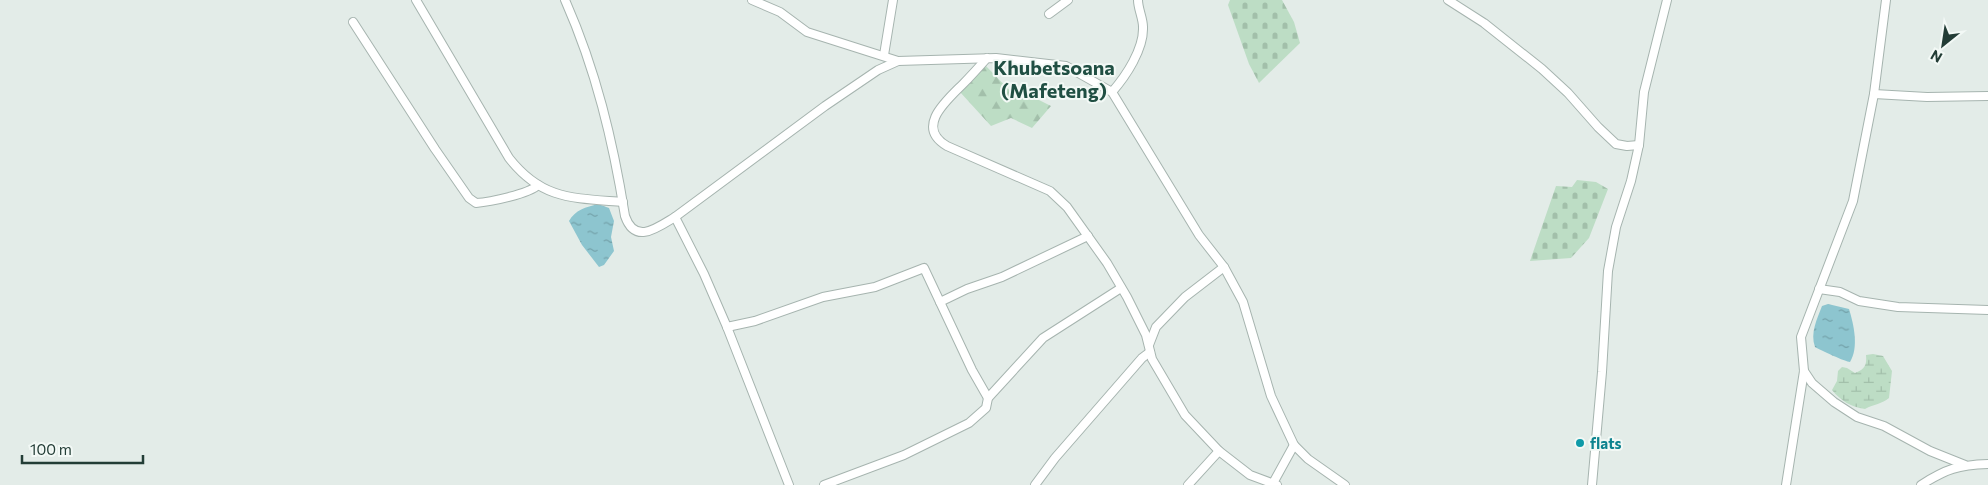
<svg xmlns="http://www.w3.org/2000/svg" width="1988" height="485" font-family="Commissioner,sans-serif">
  <style>
    .forest { fill: url(#forest-firs) }
    .wetland { fill: url(#wetland-marsh) }
    .cemetery { fill: url(#cemetery-stones) }
    .water { fill: url(#water-ripples) }
    .lines { fill: none; stroke-linecap: round; stroke-linejoin: round }
    .minor-casing { stroke: #a6b4af; stroke-width: 10 }
    .minor { stroke: #fff; stroke-width: 8 }
    .culture-dot { fill: #0f9aa8; stroke: #f3f9f6; stroke-width: 2 }
    .labels { text-anchor: middle; dominant-baseline: central; stroke-width: 4; stroke-linejoin: round; paint-order: stroke }
    .culture-label { font-size: 15px; font-weight: bold; fill: #0d838f; stroke: #f3f9f6; text-anchor: start }
    .district-label { font-size: 20px; font-weight: bold; fill: #204f43; stroke: #f3f9f6 }
  </style>
  <defs>
    <pattern id="forest-firs" width="22" height="20" patternUnits="userSpaceOnUse" patternTransform="scale(1.25)"><rect width="22" height="20" fill="#bdddc5"/><path d="M5 1l3.5 6h-7zM16 11l3.5 6h-7z" fill="#a2bfaa"/></pattern>
    <pattern id="wetland-marsh" width="20" height="14" patternUnits="userSpaceOnUse" patternTransform="scale(1.25)"><rect width="20" height="14" fill="#bdddc5"/><path d="M1 5h8M5 5V1M11 12h8M15 12V8" fill="none" stroke="#a2bfaa"/></pattern>
    <pattern id="cemetery-stones" width="16" height="16" patternUnits="userSpaceOnUse" patternTransform="scale(1.25)"><rect width="16" height="16" fill="#bdddc5"/><path d="M2 7V4a2 2 0 0 1 4 0v3zM10 15v-3a2 2 0 0 1 4 0v3z" fill="#a2bfaa"/></pattern>
    <pattern id="water-ripples" width="26" height="14" patternUnits="userSpaceOnUse" patternTransform="scale(1.25)"><rect width="26" height="14" fill="#8dc5cf"/><path d="M2 4q2-2 4 0t4 0M15 11q2-2 4 0t4 0" fill="none" stroke="#73a1a9"/></pattern>
  </defs>
  <rect width="100%" height="100%" fill="#e3ece8"/>
  <polygon class="forest" points="985,65 1018,99 1031,96 1051,106 1032,128 1011,118 991,126 960,92"/>
  <path class="wetland" d="M1873,354L1883,356L1892,371L1889,398C1882,404 1874,404 1865,409C1851,407 1841,401 1832,390L1837,381L1838,371L1842,367L1847,368L1855,373C1865,369 1867,365 1866,355Z"/>
  <g class="cemetery">
    <polygon points="1230,0 1282,0 1294,22 1300,43 1259,83 1249,64 1228,5"/>
    <polygon points="1577,180 1596,182 1608,189 1589,238 1571,258 1530,261 1556,186 1572,187"/>
  </g>
  <g class="water">
    <path d="M598,204L609,208L614,221L611,237L614,251L604,265L599,267L582,245L569,221C575,210 586,207 598,204Z"/>
    <path d="M1828,304L1849,309C1854,325 1859,348 1850,362C1846,362 1820,350 1815,347C1810,333 1817,319 1822,306Z"/>
  </g>
  <g class="lines">
    <g class="minor-casing">
      <g id="minor">
        <path d="M416,0L509,158C542,200 573,198 623,202"/>
        <path d="M565,0C596,70 613,141 625,216C635,245 657,228 675,217L825,106L878,70L898,61L996,58L1066,66L1112,92L1199,235L1224,267L1243,302L1271,396L1294,445L1308,459L1345,485"/>
        <polyline points="752,0 780,12 807,32 898,61"/>
        <polyline points="1448,0 1484,23 1542,69 1568,93 1598,127 1616,144 1627,146 1639,145"/>
        <polyline points="1049,14 1068,0"/>
        <path d="M353,22L435,149L469,198L476,203C490,202 529,194 538,185"/>
        <polyline points="884,55 893,0"/>
        <path d="M987,58C979,67 971,76 963,84C946,101 915,127 947,146L1050,191L1067,207L1107,263L1127,297L1146,335L1152,359L1185,415L1219,451L1250,475L1277,485"/>
        <path d="M1112,92C1126,76 1144,49 1143,27C1143,18 1138,9 1138,0"/>
        <polyline points="1874,94 1927,97 1988,96"/>
        <polyline points="675,217 704,274 727,327 789,485"/>
        <polyline points="1819,289 1840,292 1859,301 1898,307 1988,310"/>
        <polyline points="940,302 967,289 1002,277 1088,236"/>
        <polyline points="727,327 755,321 823,297 875,287 924,268 972,370 988,398"/>
        <polyline points="1149,345 1156,327 1185,297 1224,267"/>
        <polyline points="1804,371 1812,383 1834,402 1857,417 1884,426 1930,451 1965,465"/>
        <polyline points="824,485 904,455 969,423 986,408 988,398 1043,338 1121,288"/>
        <polyline points="1035,485 1055,458 1142,358 1150,352"/>
        <polyline points="1188,485 1219,451"/>
        <polyline points="1272,485 1294,445"/>
        <polyline points="1592,485 1602,372 1608,271 1616,227 1631,181 1639,145 1644,92 1667,0"/>
        <polyline points="1786,485 1804,371 1801,337 1853,201 1874,94 1886,0"/>
        <path d="M1921,485C1946,469 1958,465 1988,464"/>
      </g>
    </g>
    <use href="#minor" class="minor"/>
  </g>
  <circle class="culture-dot" cx="1580" cy="443" r="5"/>
  <g class="labels">
    <g class="culture-label">
      <text x="1590" y="443">flats</text>
    </g>
    <g class="district-label">
      <text x="1054" y="67">Khubetsoana<tspan x="1054" dy="23">(Mafeteng)</tspan></text>
    </g>
  </g>
  <g transform="translate(1943 45) rotate(210)" stroke="#f3f9f6" stroke-width="4" paint-order="stroke">
  <path d="M0-4L9 19L0 12L-9 19Z" fill="#233d36"/>
  <text y="-8" font-size="14" font-weight="bold" text-anchor="middle" fill="#233d36">N</text>
  </g>
  <path d="M22 455v8h121v-8" fill="none" stroke="#233d36" stroke-width="2.5"/>
  <text x="30" y="455" font-size="15" fill="#233d36" stroke="#f3f9f6" stroke-width="4" paint-order="stroke">100 m</text>
</svg>
